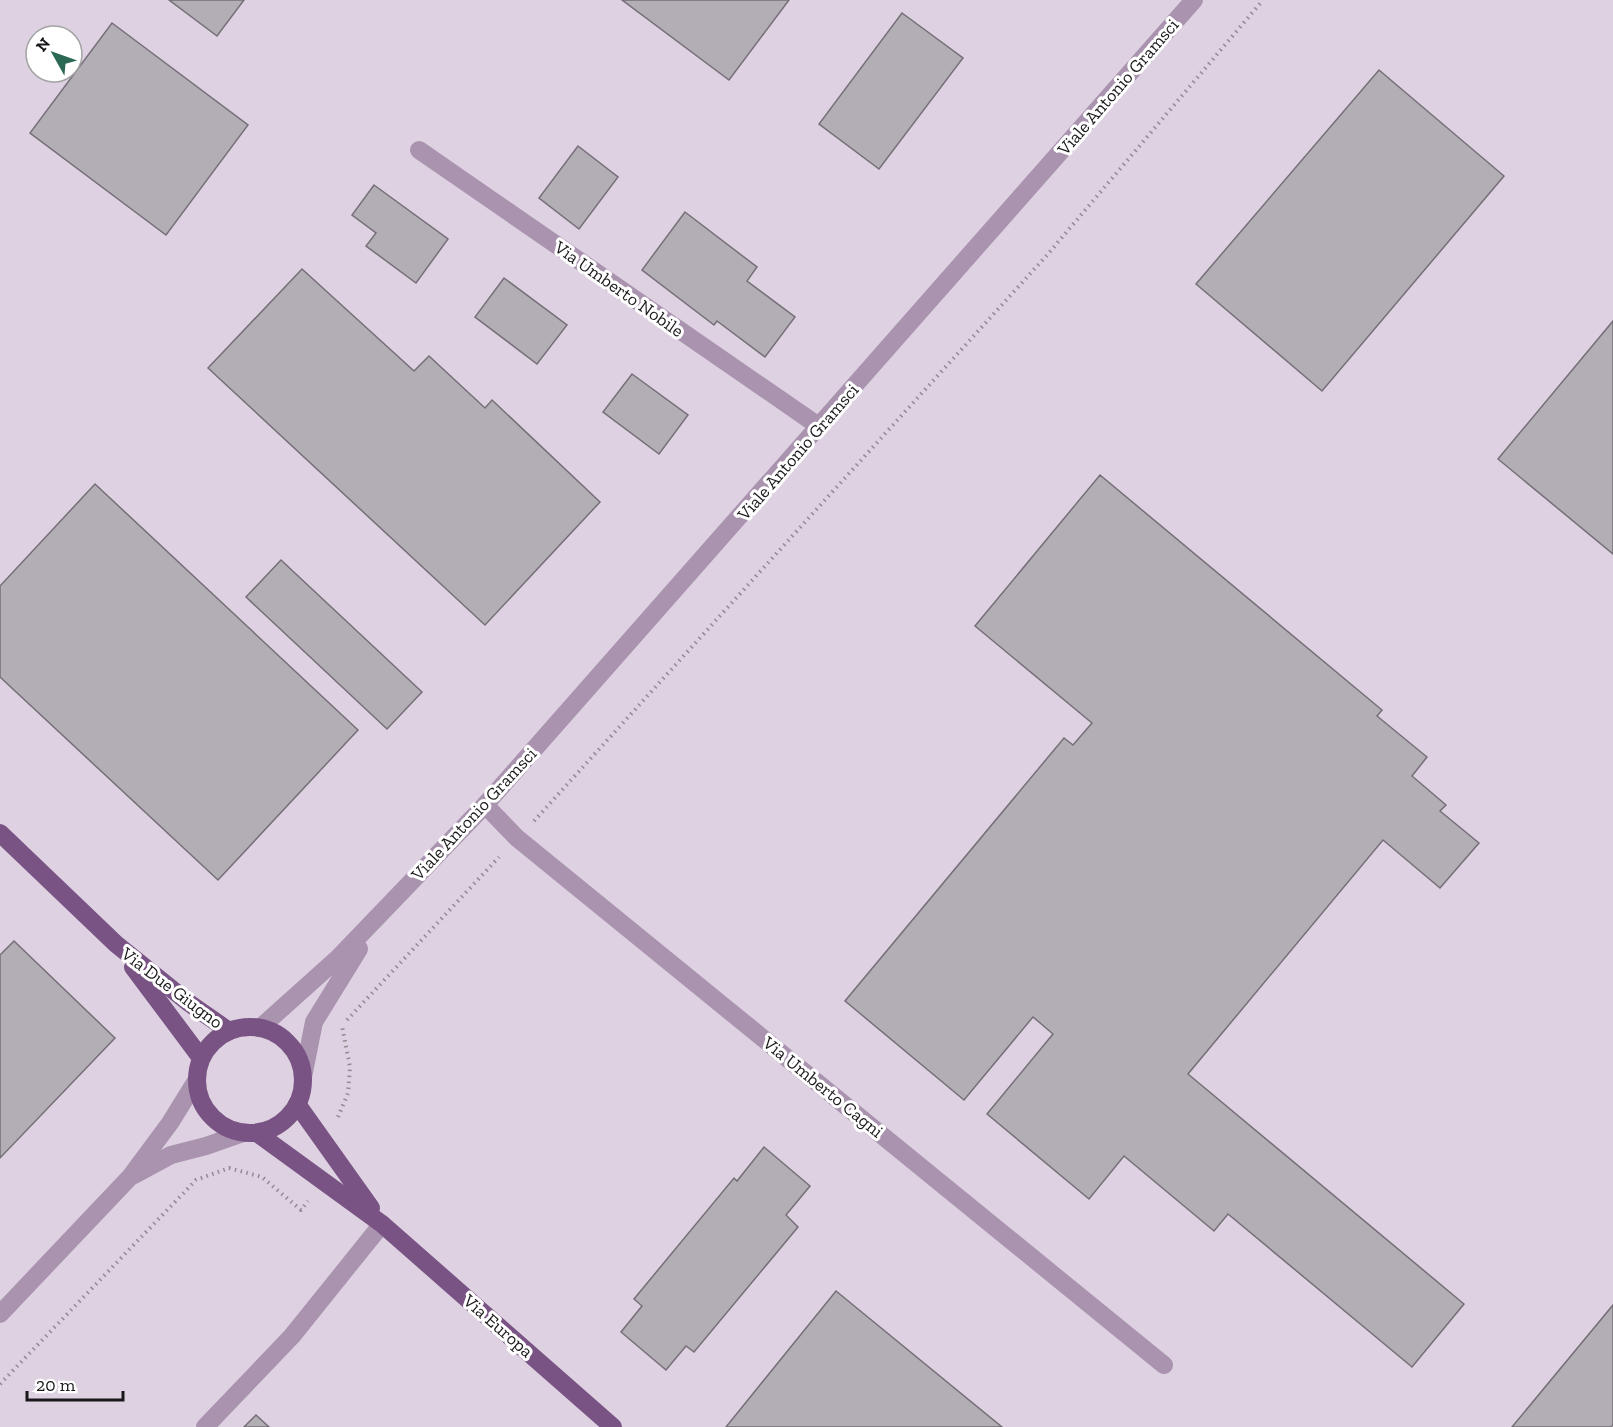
<svg xmlns="http://www.w3.org/2000/svg" width="1613" height="1427" font-family="'Zilla Slab',serif">
  <style>
    .built { fill: #ded2e2; fill-rule: evenodd }
    .building { fill: #b3adb5; stroke: #756f77; stroke-width: 1.5 }
    .lines { fill: none; stroke-linecap: round; stroke-linejoin: round }
    .path { stroke: #918c93; stroke-width: 4; stroke-dasharray: 1.5 4.5; stroke-linecap: butt }
    .minor { stroke: #a993af; stroke-width: 18 }
    .major { stroke: #7a5385; stroke-width: 18 }
    .labels { text-anchor: middle; dominant-baseline: central; stroke-width: 6; stroke-linejoin: round; paint-order: stroke }
    .street-label { font-size: 18px; fill: #1a181b; stroke: #fff }
  </style>
  <rect width="100%" height="100%" fill="#e3dce5"/>
  <path class="built" d="M0,0H1613V1427H0ZM36,36H72V72H36Z"/>
  <g class="building">
    <polygon points="169,0 244,0 217,36"/>
    <polygon points="622,0 789,0 729,80"/>
    <polygon points="902,13 963,58 879,169 819,124"/>
    <polygon points="112,23 248,125 166,235 30,133"/>
    <polygon points="1379,70 1504,176 1322,391 1196,284"/>
    <polygon points="578,146 618,177 579,229 539,198"/>
    <polygon points="374,185 448,239 416,283 366,246 376,233 352,215"/>
    <polygon points="685,212 757,267 747,281 795,317 765,357 717,321 714,325 642,270"/>
    <polygon points="302,269 414,371 429,356 485,408 492,400 600,502 485,625 208,368"/>
    <polygon points="504,278 567,325 537,364 475,317"/>
    <polygon points="1613,321 1613,554 1498,459"/>
    <polygon points="632,374 688,415 659,454 603,412"/>
    <polygon points="1100,475 1382,710 1377,716 1427,757 1412,776 1446,805 1440,811 1479,843 1440,888 1383,840 1188,1074 1464,1304 1412,1367 1228,1214 1214,1231 1124,1156 1089,1199 987,1114 1053,1034 1033,1017 964,1100 845,1001 1064,738 1073,745 1092,723 975,626"/>
    <polygon points="95,484 358,730 218,880 0,677 0,586"/>
    <polygon points="281,560 422,692 387,729 246,597"/>
    <polygon points="14,941 115,1038 0,1158 0,955"/>
    <polygon points="764,1147 810,1186 786,1215 798,1227 694,1352 686,1346 666,1370 621,1332 642,1306 634,1299 734,1178 737,1181"/>
    <polygon points="836,1291 1002,1427 726,1427"/>
    <polygon points="1613,1305 1613,1425 1611,1427 1512,1427"/>
    <polygon points="256,1415 269,1427 244,1427"/>
  </g>
  <g class="lines">
    <g class="path">
      <polyline points="534,821 1048,254 1263,0"/>
      <polyline points="347,1020 499,857"/>
      <polyline points="338,1117 348,1093 350,1067 342,1026"/>
      <polyline points="0,1384 196,1180 229,1168 262,1177 301,1210 308,1201"/>
    </g>
    <g class="minor">
      <polyline points="419,150 820,427"/>
      <polyline points="485,805 517,838 1164,1365"/>
      <polyline points="260,1028 338,958 485,805 1194,0"/>
      <polyline points="303,1077 314,1022 359,949"/>
      <polyline points="134,1175 171,1155 206,1146 243,1133"/>
      <polyline points="0,1314 130,1177 170,1123 196,1081"/>
      <polyline points="205,1427 292,1336 382,1224"/>
    </g>
    <g class="major">
      <polyline points="0,833 116,944 189,1003 229,1031"/>
      <polyline points="133,967 201,1058"/>
      <circle cx="250" cy="1080" r="53"/>
      <polyline points="297,1104 371,1208"/>
      <polyline points="257,1133 382,1224 613,1427"/>
    </g>
  </g>
  <g class="labels">
    <g class="street-label">
      <text transform="translate(1118 87) rotate(-49)">Viale Antonio Gramsci</text>
      <text transform="translate(619 289) rotate(35)">Via Umberto Nobile</text>
      <text transform="translate(798 452) rotate(-49)">Viale Antonio Gramsci</text>
      <text transform="translate(474 814) rotate(-47)">Viale Antonio Gramsci</text>
      <text transform="translate(172 988) rotate(37)">Via Due Giugno</text>
      <text transform="translate(823 1087) rotate(39)">Via Umberto Cagni</text>
      <text transform="translate(498 1326) rotate(41)">Via Europa</text>
    </g>
  </g>
  <g transform="translate(54 54) rotate(310)"><circle r="28" fill="#ffffff" stroke="#a3a3a4" stroke-width="1.5"/>
  <path d="M0-4.5L10 22L0 15L-10 22Z" fill="#2b6954"/>
  <text y="-9" font-size="16" font-weight="bold" text-anchor="middle" fill="#1a181b">N</text>
  </g>
  <path d="M27 1391v9h96v-9" fill="none" stroke="#1a181b" stroke-width="3"/>
  <text x="36" y="1391" font-size="18" fill="#1a181b" stroke="#ffffff" stroke-width="4.5" paint-order="stroke">20 m</text>
</svg>
